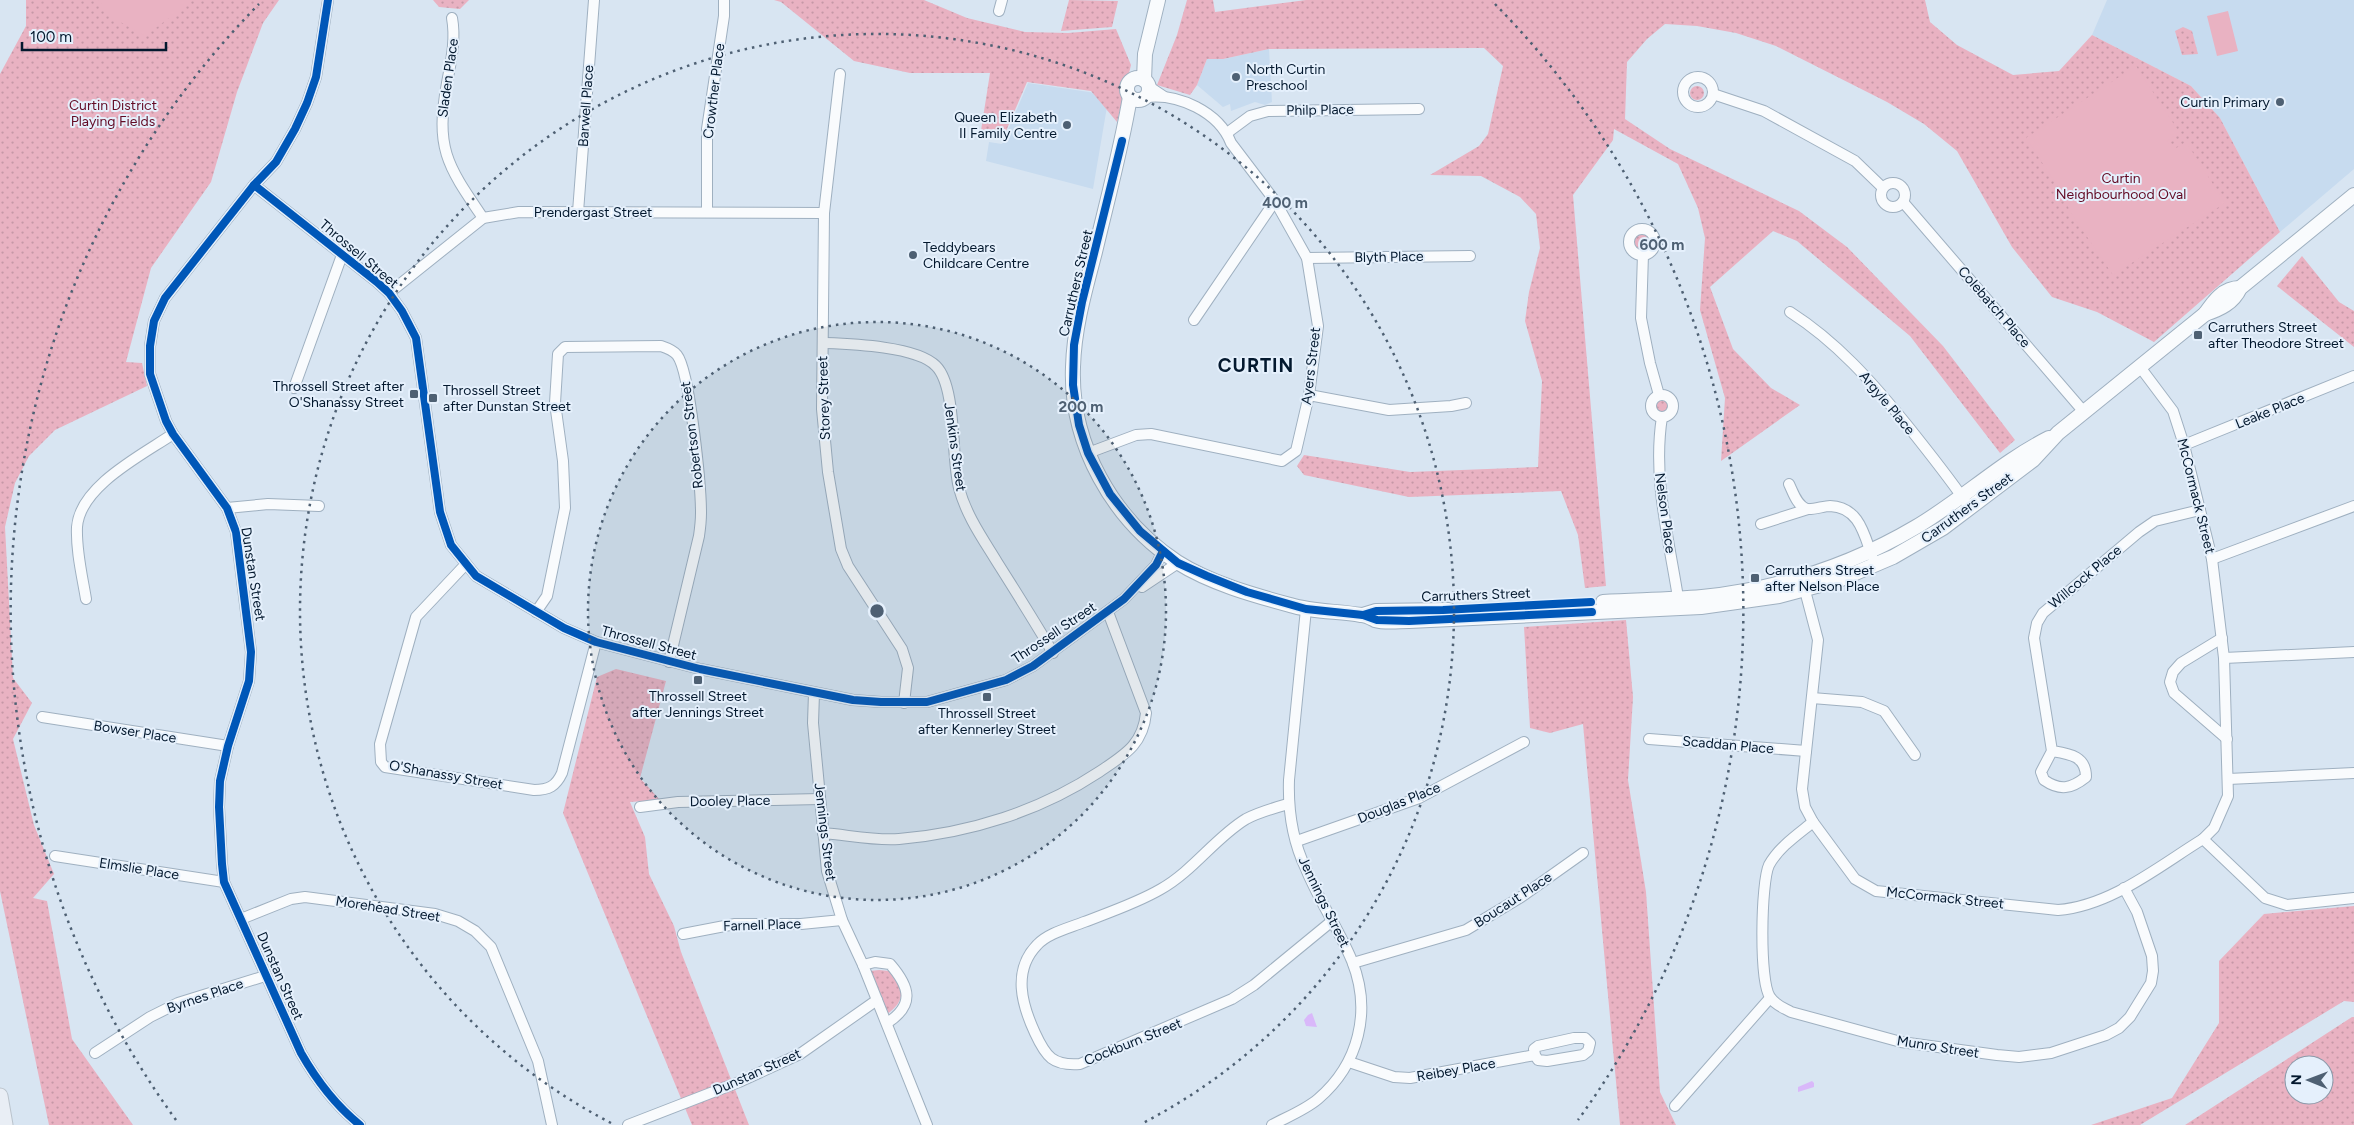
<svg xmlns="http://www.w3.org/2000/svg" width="2354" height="1125" font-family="Figtree,sans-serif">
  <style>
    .built { fill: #c7dbef }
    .grass { fill: url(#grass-dots); fill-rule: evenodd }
    .garden { fill: #e9b2c2 }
    .water { fill: #d9b8fa }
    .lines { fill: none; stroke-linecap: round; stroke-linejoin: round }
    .minor-casing { stroke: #9fb0c0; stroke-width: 12 }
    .secondary-casing { stroke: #9fb0c0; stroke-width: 16 }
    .primary-casing { stroke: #bac3cc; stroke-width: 17 }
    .minor { stroke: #f9fbfd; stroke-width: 10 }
    .secondary { stroke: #f9fbfd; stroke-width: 14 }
    .primary { stroke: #e9eef5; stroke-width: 15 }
    .cycleway-casing { stroke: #e5f0fc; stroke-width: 11 }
    .cycleway { stroke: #0057b8; stroke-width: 8 }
    .ring { fill: none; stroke: #4e6073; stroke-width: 2.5; stroke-dasharray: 2.5 5 }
    .poi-dot { fill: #4e6073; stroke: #e5f0fc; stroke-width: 2 }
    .labels { text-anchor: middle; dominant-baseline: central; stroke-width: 4; stroke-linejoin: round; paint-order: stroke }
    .poi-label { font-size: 14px; fill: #03182e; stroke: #e5f0fc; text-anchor: start }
    .street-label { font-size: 14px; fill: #03182e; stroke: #e5f0fc }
    .park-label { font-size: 14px; fill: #630b25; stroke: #e5f0fc }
    .district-label { font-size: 19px; font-weight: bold; letter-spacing: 1px; fill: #03182e; stroke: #e5f0fc }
    .centre { fill: #4e6073; stroke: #e5f0fc; stroke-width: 2.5 }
    .ring-label { font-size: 15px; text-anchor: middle; font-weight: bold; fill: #4e6073; stroke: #e5f0fc; stroke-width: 4; stroke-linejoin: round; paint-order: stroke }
  </style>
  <defs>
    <pattern id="grass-dots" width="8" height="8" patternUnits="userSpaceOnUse" patternTransform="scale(1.25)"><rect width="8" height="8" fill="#e9b2c2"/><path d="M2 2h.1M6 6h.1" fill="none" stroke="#c698a7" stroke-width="1.8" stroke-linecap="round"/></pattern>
  </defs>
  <rect width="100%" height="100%" fill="#d8e5f2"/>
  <g class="built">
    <polygon points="2107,0 2354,0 2354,169 2280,232 2220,118 2191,86 2092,35"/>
    <polygon points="1269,49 1272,102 1265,105 1255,102 1231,111 1230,104 1223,107 1197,85 1207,59 1223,59"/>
    <polygon points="1028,83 1109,95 1093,189 986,161 989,142 1002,144"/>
  </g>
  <g class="grass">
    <polygon points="26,0 279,0 263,23 237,92 211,182 151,268 126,362 142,363 147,386 55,430 29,456 15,483 5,527 13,678 32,703 13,739 34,825 54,874 33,898 47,901 72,1039 133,1125 49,1125 0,891 0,74 26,26"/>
    <polygon points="433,0 469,0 460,9 439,7"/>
    <polygon points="774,0 924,0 967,18 1025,32 1068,33 1116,29 1131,65 1117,122 1091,91 1027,82 1003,138 980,137 990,73 910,73 854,61 781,2"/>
    <polygon points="1069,0 1118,1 1112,27 1061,31"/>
    <polygon points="1187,0 1213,0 1215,12 1306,0 1925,0 1930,22 1957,45 2013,75 2059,71 2092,35 2191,86 2220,118 2280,232 2154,342 2097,312 2052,297 2012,247 1957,151 1924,124 1887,102 1776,46 1736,33 1697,26 1665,24 1647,39 1627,62 1625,119 1670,149 1799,211 1847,247 1943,346 2015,440 2000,453 1910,336 1797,241 1773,231 1710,287 1733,349 1771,388 1800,405 1721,461 1725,398 1700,310 1705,238 1698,208 1678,164 1614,129 1613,140 1573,195 1606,586 1585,588 1578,535 1561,491 1409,497 1304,475 1297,466 1304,455 1410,472 1538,467 1542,381 1525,321 1529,292 1540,248 1536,214 1520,197 1481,176 1430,175 1479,146 1488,134 1503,66 1484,48 1269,49 1223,59 1207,59 1197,85 1190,95 1157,85 1177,35"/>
    <polygon points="2183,27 2192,31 2198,54 2182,55 2175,31"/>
    <circle cx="1697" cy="93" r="7"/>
    <circle cx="1642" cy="241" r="8"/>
    <polygon points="2302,256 2339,302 2354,311 2354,347 2277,286"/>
    <circle cx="1662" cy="406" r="8"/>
    <polygon points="1626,620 1633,697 1628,780 1646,892 1660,1092 1676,1125 1620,1125 1583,724 1550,733 1530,728 1524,627"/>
    <polygon points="616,669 666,681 640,778 660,800 630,802 645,837 649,874 674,926 681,952 749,1125 692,1125 563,813 597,677"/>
    <polygon points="2354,906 2354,1002 2344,1001 2140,1125 2091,1125 2172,1098 2219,1023 2219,961 2264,914"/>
    <path d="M879,970L889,971C904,987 907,1000 887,1014L870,971Z"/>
    <path d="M2352,1017H2354V1125H2185ZM2294,1065H2324V1095H2294Z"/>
  </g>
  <g class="garden">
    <polygon points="98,0 193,0 145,36 115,19"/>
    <polygon points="2228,11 2238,51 2217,56 2207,16"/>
    <polygon points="2136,66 2179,132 2167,141 2173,150 2186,142 2225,203 2113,275 2071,213 2062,193 2026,138"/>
  </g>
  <g class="water">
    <polygon points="1312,1013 1317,1027 1306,1026 1304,1020 1308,1015"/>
    <polygon points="1812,1081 1814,1083 1814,1087 1798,1092 1798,1087"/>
  </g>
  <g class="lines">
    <g class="minor-casing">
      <g id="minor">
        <path d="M328,0L316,77L307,103L295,129L276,162L254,185L165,298L154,321L150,346V374L166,421L173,434L227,508L236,532L251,652L249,681L228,746L220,781L219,807L222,864L224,882L301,1053C317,1081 335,1105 360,1125"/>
        <polyline points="999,11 1002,0"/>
        <path d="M452,18C456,40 451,61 447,83C435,149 447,165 483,218"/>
        <polyline points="840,74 824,213 822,409 828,472 841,549 848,566 902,649 908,668 904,703"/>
        <circle cx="1698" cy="92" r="15"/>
        <polyline points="1148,86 1163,96"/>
        <polyline points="1713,94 1764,111 1855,161 1883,188"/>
        <polyline points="1227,133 1250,116 1268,111 1419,109"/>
        <circle cx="1893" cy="195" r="12"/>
        <polyline points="254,185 377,282 389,293 402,311 416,338 440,512 451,545 476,576 564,628 596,642 700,669 853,700 881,702 927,702 1006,680 1033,666 1124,599 1156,565 1163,551"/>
        <polyline points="1903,202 2084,412"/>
        <polyline points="578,212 594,0"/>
        <polyline points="707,212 707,129 724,16 724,0"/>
        <circle cx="1642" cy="242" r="13"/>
        <polyline points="1643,254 1641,318 1650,363 1659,395"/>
        <polyline points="1307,258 1470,256"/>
        <polyline points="389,293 483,218 519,212 824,213"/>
        <path d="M1790,312C1837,342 1872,382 1907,425C1927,450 1947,475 1965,501"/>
        <polyline points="1194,320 1275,201"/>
        <path d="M823,343C850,344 917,346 936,366C957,387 951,458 959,488C966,515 983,539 997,562C1016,592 1035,622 1053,653"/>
        <polyline points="294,388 342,255"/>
        <circle cx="1662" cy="406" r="11"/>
        <polyline points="1309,395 1389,410 1451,406 1466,403"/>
        <path d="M1662,417C1652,480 1670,543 1679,604"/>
        <polyline points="2184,445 2354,376"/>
        <path d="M1088,453L1136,435L1151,434L1282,461L1296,451L1309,395L1318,326L1307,258L1275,201L1231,143C1219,112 1178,93 1146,97"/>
        <path d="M1789,484C1793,492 1797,506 1807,509C1813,510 1824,506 1830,506C1859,507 1864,534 1872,556"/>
        <polyline points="227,508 268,504 319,506"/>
        <polyline points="1761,524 1808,509"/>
        <polyline points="2212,559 2354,506"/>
        <path d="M465,565L416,617L380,744L381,762L385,767L534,790C549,790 556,786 562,773L596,642"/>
        <path d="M1803,583L1818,640L1802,789L1805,807L1813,822L1855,879L1876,891L2058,910C2111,906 2159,866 2203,839L2214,828L2228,796L2224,658L2212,559L2184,445L2173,411L2140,367"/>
        <polyline points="1142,587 1178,563"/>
        <path d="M86,599C82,575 76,551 77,527C80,486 142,455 173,434"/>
        <path d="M536,612L547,596L565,508L563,461L555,403L558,354L565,347L661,346C667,348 673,350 677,355C690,371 701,488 701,513C701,521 700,529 699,536L669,662"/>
        <polyline points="2222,638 2181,663 2173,672 2170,682 2174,693 2227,739"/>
        <polyline points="2224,658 2354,652"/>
        <polyline points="814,693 813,723 827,871 842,920 863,965 927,1125"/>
        <polyline points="1812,698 1862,702 1884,711 1915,755"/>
        <polyline points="42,717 228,746"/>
        <polyline points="1649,739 1806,751"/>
        <path d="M2052,751C2070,754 2086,756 2086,777C2071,789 2060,791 2044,780L2041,772L2052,751L2034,638L2037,623L2043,613L2139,532L2155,521L2200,510"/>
        <polyline points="2228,779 2354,773"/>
        <path d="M1288,804C1274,808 1259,812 1246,819C1216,837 1193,871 1161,889C1137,903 1110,912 1084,922C1069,928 1048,933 1037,945C1012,971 1022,1005 1035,1033C1046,1057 1053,1066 1080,1064L1232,999L1254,985L1332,921"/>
        <polyline points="640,807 678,802 820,799"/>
        <path d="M1813,822C1797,835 1779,847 1769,865C1761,882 1759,981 1770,997C1775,1005 1784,1008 1791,1012L1901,1042L1997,1055L2019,1057L2051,1053L2106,1035L2119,1028L2130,1017L2151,983L2153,971L2152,956L2137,912L2124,888"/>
        <path d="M823,833C848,835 875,841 899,839C970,833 1040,811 1099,772C1124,755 1143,745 1146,713L1108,612"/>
        <polyline points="2203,839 2265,898 2287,905 2354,898"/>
        <polyline points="1297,841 1419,798 1524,742"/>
        <polyline points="55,856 224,882"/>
        <polyline points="241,919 291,899 305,897 435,914 458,921 475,931 491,947 538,1061 552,1125"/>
        <polyline points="683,934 735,924 801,924 842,920"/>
        <polyline points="1353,963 1466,930 1521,897 1583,853"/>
        <path d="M863,965L875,962L890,964C910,987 915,1005 887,1023"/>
        <polyline points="95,1053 150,1017 178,1003 265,976"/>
        <polyline points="1349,1062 1394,1077 1410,1078 1535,1055 1538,1060 1547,1061 1583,1055 1588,1051 1590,1043 1585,1038 1574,1038 1538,1046 1534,1049 1535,1055"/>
        <polyline points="1675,1106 1770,998"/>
        <polyline points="628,1125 739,1082 800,1054 877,1000"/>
        <path d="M1272,1125C1287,1117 1305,1110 1318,1099C1359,1064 1372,1011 1352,961C1339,929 1319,901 1306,869C1293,842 1288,810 1289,780L1306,609"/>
      </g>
    </g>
    <g class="secondary-casing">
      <g id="secondary">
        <circle cx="1138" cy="89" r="11"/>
        <polyline points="1144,80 1145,54 1158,0"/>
        <path d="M1130,97C1121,150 1107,201 1095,252C1085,290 1074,328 1073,367C1070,444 1113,520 1177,562C1210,583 1253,595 1290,605C1313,612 1338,611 1361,615C1366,615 1371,618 1375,620C1385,623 1399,621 1409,621L1701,607L1779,596L1839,580L1893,557L1943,528L2033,460L2058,433L2205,314C2214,301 2223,288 2240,288"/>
        <path d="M2205,314C2220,309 2233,303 2240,288L2354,195"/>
        <path d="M1603,602C1636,600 1669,600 1702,597C1778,589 1850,566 1916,527C1962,500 2001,462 2049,438"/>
        <polyline points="1363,615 1376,611 1449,610"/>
      </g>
    </g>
    <g class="primary-casing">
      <polyline id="primary" points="0,1096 5,1125"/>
    </g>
    <use href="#minor" class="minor"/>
    <use href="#secondary" class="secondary"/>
    <use href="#primary" class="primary"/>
    <g class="cycleway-casing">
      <g id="cycleway">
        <path d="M328,0L316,77L307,103L295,129L276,162L254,185L165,298L154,321L150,346V374L166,421L173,434L227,508L236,532L251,652L249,681L228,746L220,781L219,807L222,864L224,882L301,1053C317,1081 335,1105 360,1125"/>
        <polyline points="1122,141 1082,302 1074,345 1073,385 1079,425 1088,453 1110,494 1140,531 1178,563 1207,576 1247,592 1306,609 1363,615 1377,620 1409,621 1592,612"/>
        <polyline points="254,185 377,282 389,293 402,311 416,338 440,512 451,545 476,576 564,628 596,642 700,669 853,700 881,702 927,702 1006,680 1033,666 1124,599 1156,565 1163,551"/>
        <polyline points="1363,615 1376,611 1443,610 1591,602"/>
      </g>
    </g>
    <use href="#cycleway" class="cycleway"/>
  </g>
  <circle cx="877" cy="611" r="289" fill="#4e6073" fill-opacity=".12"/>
  <g class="ring">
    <circle cx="877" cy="611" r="289"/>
    <path d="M611 1123A577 577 0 1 1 1143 1123"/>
    <path d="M176 1120A866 866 0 0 1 259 4M1495 4A866 866 0 0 1 1578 1120"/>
  </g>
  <g class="poi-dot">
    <circle cx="1236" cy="77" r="5"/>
    <circle cx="2280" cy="102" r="5"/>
    <circle cx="1067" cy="125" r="5"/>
    <circle cx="913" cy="255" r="5"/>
    <rect x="2193" y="330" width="10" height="10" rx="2.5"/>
    <rect x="409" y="389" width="10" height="10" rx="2.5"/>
    <rect x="428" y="393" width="10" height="10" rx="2.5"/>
    <rect x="1750" y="573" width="10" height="10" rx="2.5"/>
    <rect x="693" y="675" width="10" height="10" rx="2.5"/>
    <rect x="982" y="692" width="10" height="10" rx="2.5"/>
  </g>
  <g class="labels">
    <g class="poi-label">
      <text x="1246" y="69">North Curtin<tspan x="1246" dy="16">Preschool</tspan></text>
      <text x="2270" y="102" text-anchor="end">Curtin Primary</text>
      <text x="1057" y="117" text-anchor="end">Queen Elizabeth<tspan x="1057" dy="16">II Family Centre</tspan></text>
      <text x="923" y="247">Teddybears<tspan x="923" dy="16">Childcare Centre</tspan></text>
      <text x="2208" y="327">Carruthers Street<tspan x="2208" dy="16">after Theodore Street</tspan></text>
      <text x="404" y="386" text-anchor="end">Throssell Street after<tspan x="404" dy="16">O'Shanassy Street</tspan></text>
      <text x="443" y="390">Throssell Street<tspan x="443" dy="16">after Dunstan Street</tspan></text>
      <text x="1765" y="570">Carruthers Street<tspan x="1765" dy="16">after Nelson Place</tspan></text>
      <text x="698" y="696" text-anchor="middle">Throssell Street<tspan x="698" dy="16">after Jennings Street</tspan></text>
      <text x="987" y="713" text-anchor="middle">Throssell Street<tspan x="987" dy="16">after Kennerley Street</tspan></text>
    </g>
    <g class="street-label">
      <text transform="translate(448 78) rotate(-82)">Sladen Place</text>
      <text transform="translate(714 91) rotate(-83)">Crowther Place</text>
      <text transform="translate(586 106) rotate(-86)">Barwell Place</text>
      <text transform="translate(1320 110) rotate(-1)">Philp Place</text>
      <text x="593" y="212">Prendergast Street</text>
      <text transform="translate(359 254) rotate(40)">Throssell Street</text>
      <text transform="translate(1389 257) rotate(-1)">Blyth Place</text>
      <text transform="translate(1076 283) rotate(-77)">Carruthers Street</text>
      <text transform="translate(1994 307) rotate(49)">Colebatch Place</text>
      <text transform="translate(1311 366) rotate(-83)">Ayers Street</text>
      <text transform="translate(824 398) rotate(-92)">Storey Street</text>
      <text transform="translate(1887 403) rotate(50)">Argyle Place</text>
      <text transform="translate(2270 411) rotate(-22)">Leake Place</text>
      <text transform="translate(692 435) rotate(-97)">Robertson Street</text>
      <text transform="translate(955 447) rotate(82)">Jenkins Street</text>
      <text transform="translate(2196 496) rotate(76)">McCormack Street</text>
      <text transform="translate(1967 508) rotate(-36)">Carruthers Street</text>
      <text transform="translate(1665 513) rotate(82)">Nelson Place</text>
      <text transform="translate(253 574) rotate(81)">Dunstan Street</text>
      <text transform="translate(2085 577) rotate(-40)">Willcock Place</text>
      <text transform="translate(1476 595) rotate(-2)">Carruthers Street</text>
      <text transform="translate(1054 633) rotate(-34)">Throssell Street</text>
      <text transform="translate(649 643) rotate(15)">Throssell Street</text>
      <text transform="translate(135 732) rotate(9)">Bowser Place</text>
      <text transform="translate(1728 745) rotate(5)">Scaddan Place</text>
      <text transform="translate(446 775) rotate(10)">O'Shanassy Street</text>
      <text transform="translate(730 801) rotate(-1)">Dooley Place</text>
      <text transform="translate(1399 803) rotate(-22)">Douglas Place</text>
      <text transform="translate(825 832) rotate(83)">Jennings Street</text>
      <text transform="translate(139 869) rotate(9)">Elmslie Place</text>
      <text transform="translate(1945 898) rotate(6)">McCormack Street</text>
      <text transform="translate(1513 900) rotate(-33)">Boucaut Place</text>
      <text transform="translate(1324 902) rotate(64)">Jennings Street</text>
      <text transform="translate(388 909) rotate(9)">Morehead Street</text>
      <text transform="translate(762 925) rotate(-2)">Farnell Place</text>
      <text transform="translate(280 976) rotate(66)">Dunstan Street</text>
      <text transform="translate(205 996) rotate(-19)">Byrnes Place</text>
      <text transform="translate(1133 1042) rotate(-22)">Cockburn Street</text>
      <text transform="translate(1938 1047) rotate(9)">Munro Street</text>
      <text transform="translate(1456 1070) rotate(-10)">Reibey Place</text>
      <text transform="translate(757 1072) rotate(-24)">Dunstan Street</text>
    </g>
    <g class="park-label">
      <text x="113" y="105">Curtin District<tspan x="113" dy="16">Playing Fields</tspan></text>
      <text x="2121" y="178">Curtin<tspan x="2121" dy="16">Neighbourhood Oval</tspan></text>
    </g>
    <g class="district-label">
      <text x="1256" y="365">CURTIN</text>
    </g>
  </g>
  <circle cx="877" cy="611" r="8" class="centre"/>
  <g class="ring-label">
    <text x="1285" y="208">400 m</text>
    <text x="1662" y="250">600 m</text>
    <text x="1081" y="412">200 m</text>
  </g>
  <g transform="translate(2309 1080) rotate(271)"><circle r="24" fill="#e5f0fc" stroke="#8b9aaa"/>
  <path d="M0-4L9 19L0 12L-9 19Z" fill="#4e6073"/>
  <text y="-8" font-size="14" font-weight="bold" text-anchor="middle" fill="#03182e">N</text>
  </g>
  <path d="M22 42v8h144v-8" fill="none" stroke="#03182e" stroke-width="2.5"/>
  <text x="30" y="42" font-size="15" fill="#03182e" stroke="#e5f0fc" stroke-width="4" paint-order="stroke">100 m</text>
</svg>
